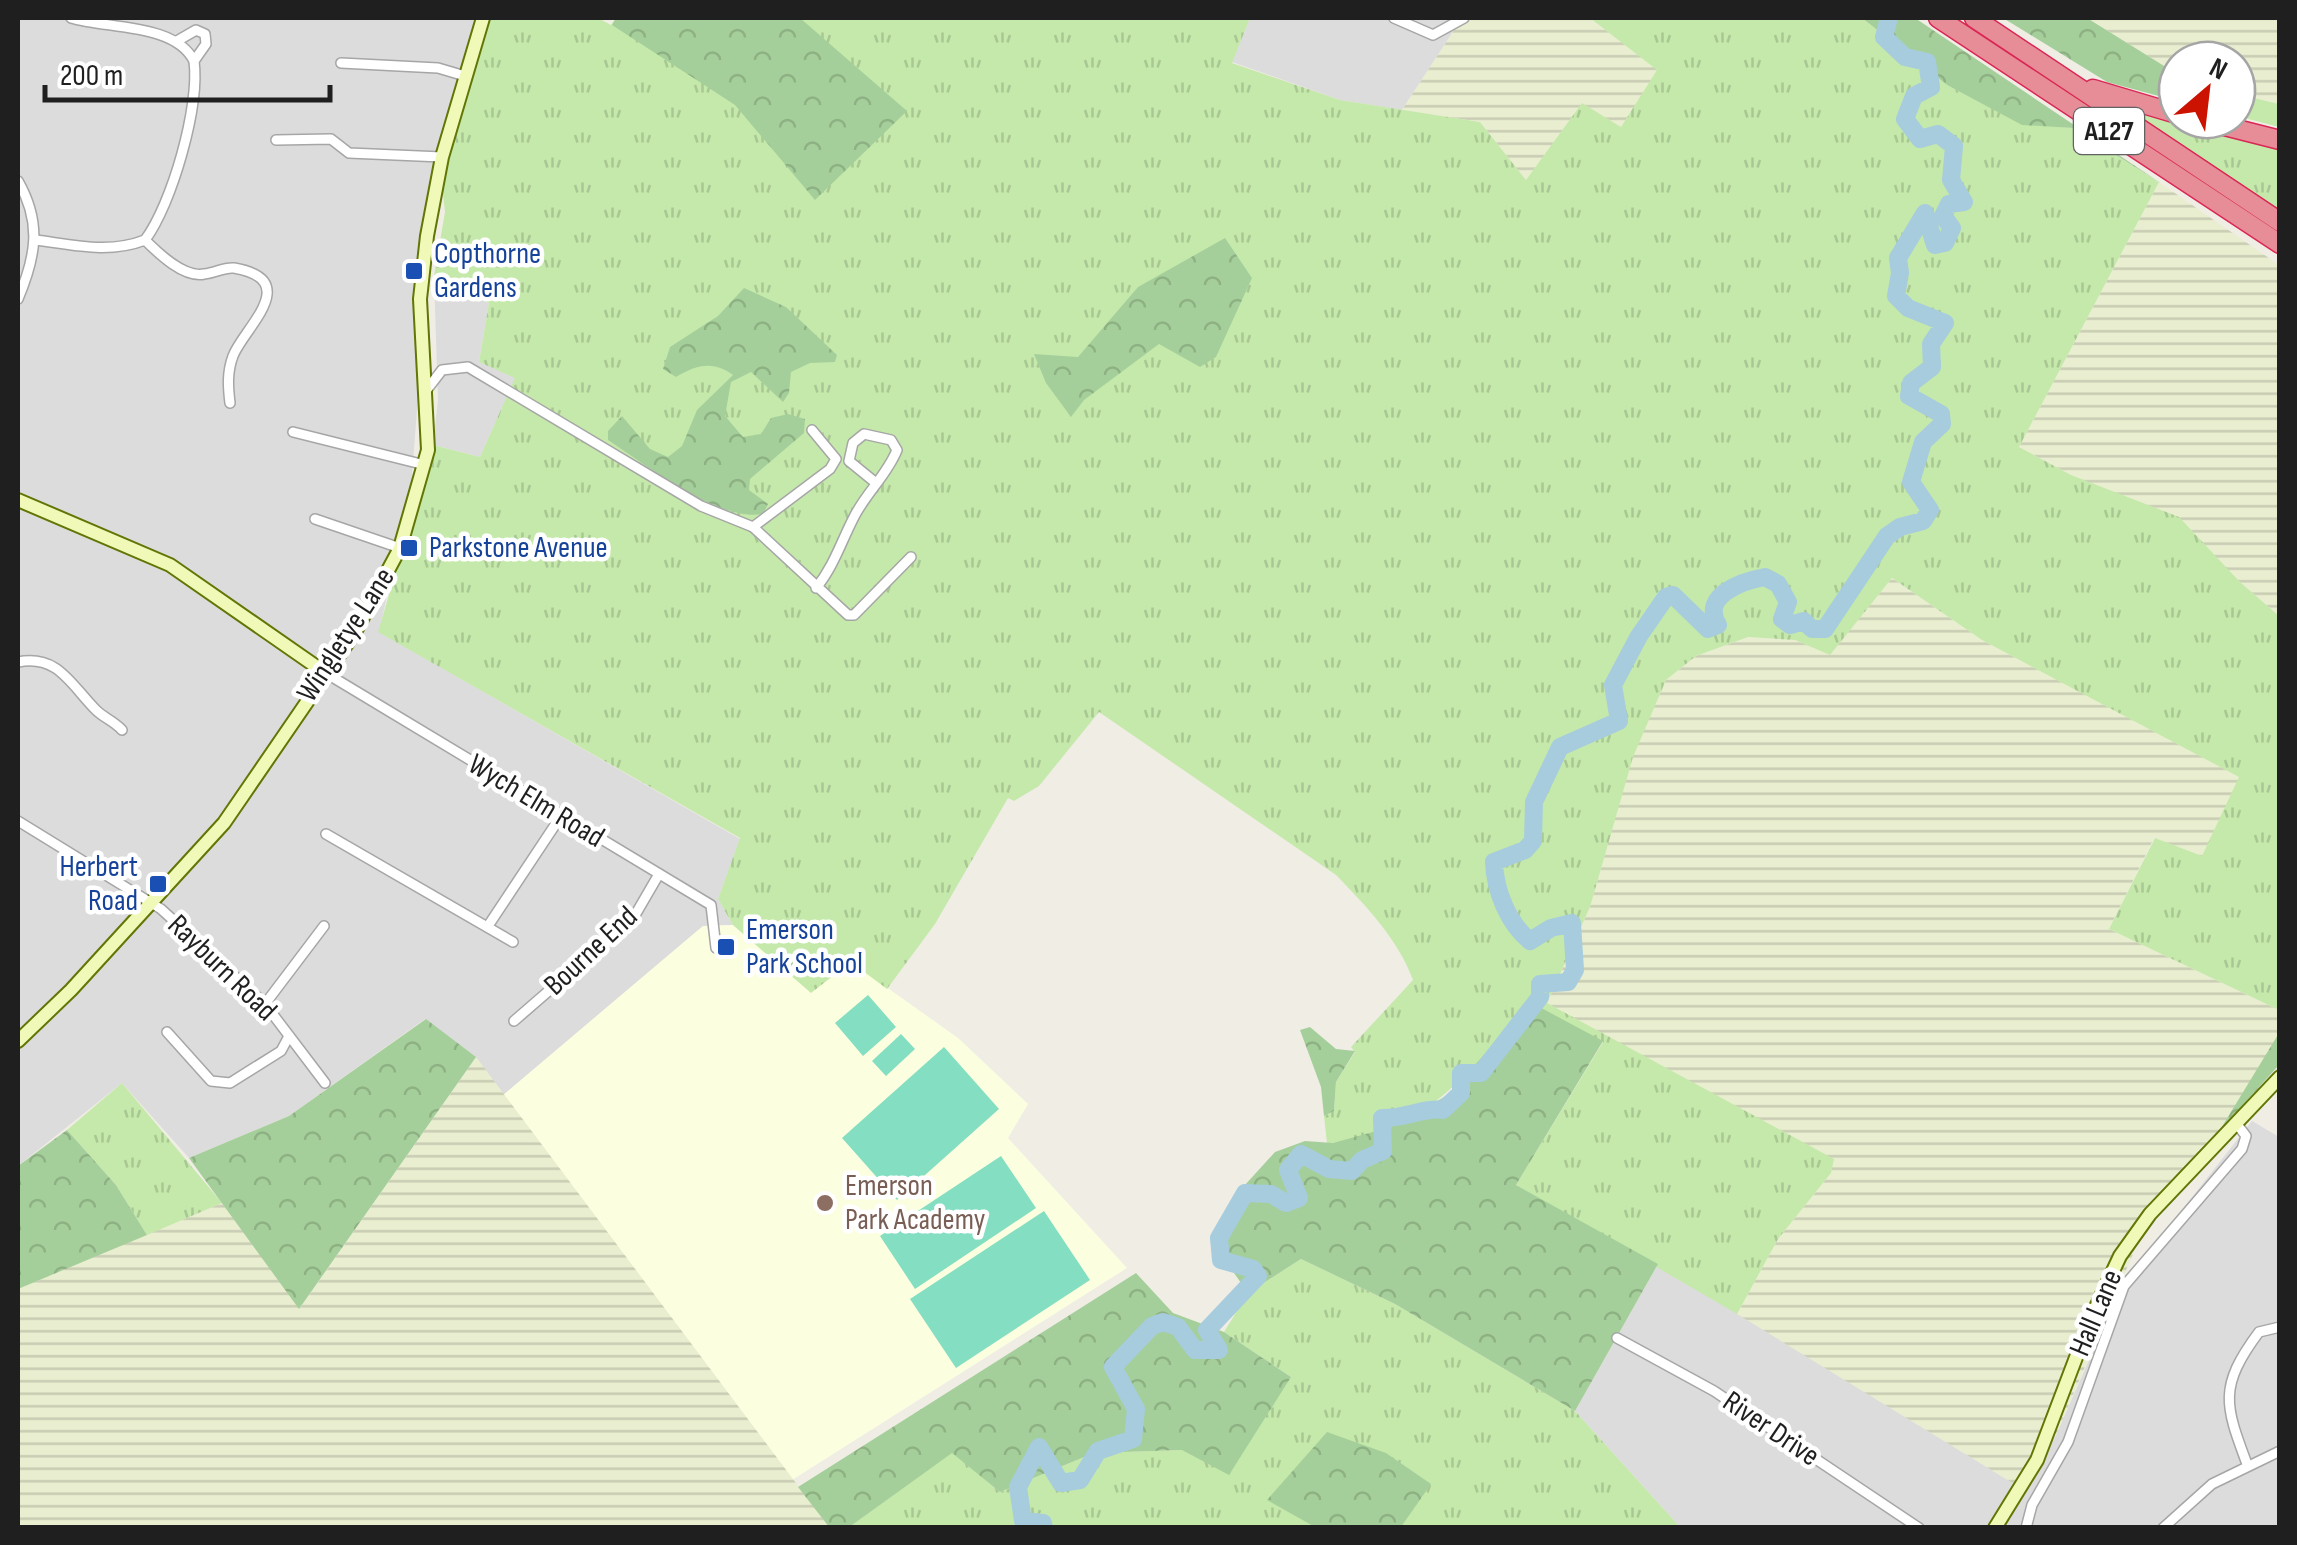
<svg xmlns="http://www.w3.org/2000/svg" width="2297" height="1545" font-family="'Sofia Sans Condensed',sans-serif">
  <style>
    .residential { fill: #dddcdc }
    .education { fill: #fcffdf }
    .farmland { fill: url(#farmland-rules) }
    .grass { fill: url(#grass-tufts) }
    .forest { fill: url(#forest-crowns) }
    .pitch { fill: #83dec2 }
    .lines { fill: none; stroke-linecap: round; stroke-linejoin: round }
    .river { stroke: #a6ccdd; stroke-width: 18 }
    .street-casing { stroke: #a6a6a6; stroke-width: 12 }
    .secondary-casing { stroke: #617605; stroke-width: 16 }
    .highway-casing { stroke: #da2655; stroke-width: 21 }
    .street { stroke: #fff; stroke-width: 9 }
    .secondary { stroke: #f1f9b9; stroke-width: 12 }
    .highway { stroke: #e68d97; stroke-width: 18 }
    .transit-dot { fill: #1a4fb4; stroke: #fff; stroke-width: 4 }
    .education-dot { fill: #8d6e63; stroke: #fff; stroke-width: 4 }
    .labels { text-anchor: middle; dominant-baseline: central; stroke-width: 9; stroke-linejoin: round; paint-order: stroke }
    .shield { fill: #fff; stroke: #626262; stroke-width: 2.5 }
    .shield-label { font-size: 28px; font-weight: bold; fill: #1f1f1f }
    .transit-label { font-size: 30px; fill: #164399; stroke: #fff; text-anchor: start }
    .street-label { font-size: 30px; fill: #1f1f1f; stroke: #fff }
    .education-label { font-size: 30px; fill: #785e54; stroke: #fff; text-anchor: start }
  </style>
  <defs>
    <pattern id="farmland-rules" width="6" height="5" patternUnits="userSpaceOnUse" patternTransform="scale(2.5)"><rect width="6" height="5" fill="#eaeed0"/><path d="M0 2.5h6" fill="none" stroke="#c8ccb2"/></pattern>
    <pattern id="grass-tufts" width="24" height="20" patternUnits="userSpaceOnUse" patternTransform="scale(2.5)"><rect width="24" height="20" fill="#c5e9ab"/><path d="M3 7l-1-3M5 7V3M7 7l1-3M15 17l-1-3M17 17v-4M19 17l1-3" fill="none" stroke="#a9c793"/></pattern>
    <pattern id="forest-crowns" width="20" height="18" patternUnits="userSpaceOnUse" patternTransform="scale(2.5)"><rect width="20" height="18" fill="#a5cf9a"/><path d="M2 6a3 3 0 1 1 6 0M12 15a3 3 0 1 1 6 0" fill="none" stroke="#8eb184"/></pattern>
  </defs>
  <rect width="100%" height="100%" fill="#f0ede5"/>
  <g class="residential">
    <polygon points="18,18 483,18 414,267 418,397 411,488 379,632 740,839 718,899 733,925 703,926 502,1096 476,1057 425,1019 289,1116 189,1158 122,1083 18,1166"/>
    <polygon points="1250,18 1462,18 1402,110 1340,100 1232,62"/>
    <polygon points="434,276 489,303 479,362 516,377 480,457 433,445 438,400"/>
    <polygon points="2252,1121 2279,1137 2279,1527 1680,1527 1575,1411 1658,1264 2024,1490 2056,1435 2127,1274 2137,1267"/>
  </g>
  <polygon class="education" points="733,925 810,992 851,962 958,1038 1028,1104 1008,1138 1127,1268 792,1480 502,1096 703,926"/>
  <g class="farmland">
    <polygon points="1462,18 1590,18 1658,70 1621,127 1582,104 1526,180 1480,122 1402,110"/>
    <polygon points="2087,18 2279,18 2279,104 2237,94 2237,60 2177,60 2177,74"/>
    <polygon points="2159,182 2279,265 2279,616 2240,582 2071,475 2019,447"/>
    <polygon points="1892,578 1982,640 2240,777 2202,857 2154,838 2109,929 2279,1010 2280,1033 2265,1063 2220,1130 2150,1214 2056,1435 2024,1490 1737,1314 1778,1239 1831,1173 1547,1003 1590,907 1632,757 1666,680 1696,656 1748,637 1795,640 1830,654"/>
    <polygon points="476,1057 829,1527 18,1528 18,1289 222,1203 300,1308"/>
  </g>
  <g class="grass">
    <path d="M484,18H598L611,25L616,18H1250L1232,63L1340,100L1480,122L1526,180L1582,103L1621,127L1657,70L1590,18H1862L1947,85L2022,124L2073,128L2159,182L2019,447L2071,475L2179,517L2240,582L2279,616V1010L2109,929L2155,838L2202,856L2239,777L1982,640L1892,578L1830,655L1795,640L1748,637L1696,656L1666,680L1633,757L1590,907L1547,1003L1834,1159L1831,1173L1778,1239L1737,1314L1516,1185L1603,1042L1532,1004C1478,1062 1416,1144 1327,1143L1324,1116L1334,1111L1336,1082L1355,1052L1351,1047L1413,980C1398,939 1366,906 1336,875L1099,712L1039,786L1014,801L1008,798L935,924L887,989L851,962L811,993L733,925L718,899L740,838L378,632L433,445L480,457L515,378L479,362L489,303L434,276L445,212L440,167Z"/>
    <polygon points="2237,94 2279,104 2279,127 2237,116"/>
    <polygon points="2112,102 2279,145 2279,216"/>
    <polygon points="122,1083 222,1203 147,1235 116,1185 67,1130"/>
    <polygon points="1301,1259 1395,1304 1575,1411 1680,1527 848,1528 952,1452 1000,1492 1094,1453 1182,1450 1291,1377 1224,1332 1248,1293"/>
  </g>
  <g class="forest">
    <polygon points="616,18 800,18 907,111 815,200 735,105 612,25"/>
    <polygon points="1862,18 1915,18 2159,182 2073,128 2022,125 1947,85"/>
    <polygon points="2003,18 2087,18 2177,74 2177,101 2107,82"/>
    <polygon points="1225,238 1252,278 1216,357 1200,367 1159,344 1084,400 1071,417 1046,383 1034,354 1078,357 1138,287"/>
    <path d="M744,288L786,307L837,355L835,362L810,363L791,372L789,393L783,402L751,372L731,382L725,416L743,437L761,434L771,418L788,414L805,419L804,433L750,479L749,490L768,504L763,514C718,522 646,465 608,440V431L622,416L650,449L668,457L682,446L697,410L733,375C713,360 696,365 676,377L663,369L670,347L718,316Z"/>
    <polygon points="1532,1003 1603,1041 1516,1185 1658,1264 1575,1411 1395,1304 1301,1259 1248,1293 1225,1260 1223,1228 1234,1197 1275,1152 1305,1141 1333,1143 1391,1127 1446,1096"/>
    <polygon points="426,1019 476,1057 299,1309 189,1158 289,1116"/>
    <polygon points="1310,1027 1336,1049 1355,1051 1336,1082 1334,1111 1324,1116 1321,1087 1300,1030"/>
    <polygon points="2279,1033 2279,1065 2220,1130"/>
    <polygon points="67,1130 116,1185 147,1235 18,1289 18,1166"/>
    <polygon points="1136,1273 1173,1313 1224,1332 1291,1377 1229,1475 1182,1450 1094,1453 1000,1492 952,1453 848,1528 829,1527 798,1487"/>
    <polygon points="1327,1432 1386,1453 1431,1484 1401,1527 1315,1527 1267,1500"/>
  </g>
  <g class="pitch">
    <polygon points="868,995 896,1027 863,1056 835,1023"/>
    <polygon points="901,1034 915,1049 886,1076 872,1061"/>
    <polygon points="944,1047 999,1109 897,1200 842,1138"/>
    <polygon points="1001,1156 1036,1208 915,1289 880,1236"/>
    <polygon points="1044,1211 1090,1280 956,1368 910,1299"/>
  </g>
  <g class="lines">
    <path class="river" d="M1044,1528L1043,1523L1023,1521L1018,1487L1039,1447L1061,1483L1080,1480L1098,1451L1133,1439L1136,1409L1113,1367L1152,1326L1163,1322L1178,1327L1195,1350H1219L1207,1330L1258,1276L1253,1269L1221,1260L1219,1238L1245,1193L1271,1194L1286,1203L1299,1198L1288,1170L1301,1154L1329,1169L1352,1171L1362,1160L1383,1151L1382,1118C1404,1119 1425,1107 1443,1110L1461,1093V1073H1481L1540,997V984L1568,982L1575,970L1572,923L1551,928L1530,941C1508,923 1495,891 1494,862L1525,850L1533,841L1534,802L1560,747L1619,721L1613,685L1639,636L1666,597L1673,595L1708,629L1718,625C1700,595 1743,581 1765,577L1778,584L1788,602L1782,619L1790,625L1804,621L1812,629H1825L1887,536L1900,527L1923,521L1930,510L1911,482L1923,442L1942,424L1941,414L1909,396L1911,383L1932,367L1931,344L1945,323L1908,308L1896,296L1900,273L1898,258L1925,213L1935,245L1945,243L1952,228L1943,216L1949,204L1964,202L1951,180L1954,146L1938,134L1920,139L1905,119L1914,96L1931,87L1927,62L1905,57L1884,37L1889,18"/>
    <g class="street-casing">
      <g id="street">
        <path d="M71,18C107,29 175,23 194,61C200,106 172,204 145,240"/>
        <polyline points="1394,18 1433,35 1464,18"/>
        <polyline points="177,41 196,30 205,34 206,44 194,61"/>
        <polyline points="341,63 438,68 465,76"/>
        <polyline points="276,140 331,139 349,153 442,157"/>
        <path d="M18,181C42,223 36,256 18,299"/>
        <path d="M36,240C74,245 109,254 145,240C159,254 184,278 204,274C216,273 223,267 234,268C304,280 243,329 233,356C227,372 228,387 230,403"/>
        <polyline points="425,392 442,370 468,367 701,506 753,527 830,469 836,459 812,430"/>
        <polyline points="293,432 425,465"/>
        <polyline points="315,519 400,548"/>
        <polyline points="753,527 848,615 854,615 911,557"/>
        <path d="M816,588C834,566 841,542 854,517C866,493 887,475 897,450L891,440L864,434L853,443L849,461L876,483"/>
        <path d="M18,662C58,654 71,685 96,710C104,718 114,721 122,730"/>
        <polyline points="324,672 711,905 716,948"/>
        <polyline points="18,821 161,909 265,1004 325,1083"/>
        <polyline points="326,834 513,942"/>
        <polyline points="488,926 561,816"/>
        <polyline points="265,1004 324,926"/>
        <polyline points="514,1021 634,917 659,874"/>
        <polyline points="167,1032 211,1081 230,1083 281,1051 289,1036"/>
        <polyline points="1617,1338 1714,1391 1919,1528"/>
        <path d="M2247,1464C2225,1405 2218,1387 2259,1332L2280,1327"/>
        <polyline points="2026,1528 2032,1505 2068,1442 2124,1286 2242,1149 2246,1136 2236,1123"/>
        <polyline points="2163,1528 2212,1484 2280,1451"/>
      </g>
    </g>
    <g class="secondary-casing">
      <g id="secondary">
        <polyline points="18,500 170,565 324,672"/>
        <polyline points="18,1041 71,990 224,823 355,632 400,548 428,450 420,299 427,236 442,157 483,18"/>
        <polyline points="1995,1528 2037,1460 2091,1318 2120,1256 2150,1214 2280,1077"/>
      </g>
    </g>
    <g class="highway-casing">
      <g id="highway">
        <polyline points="1938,18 2280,244"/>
        <polyline points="1974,18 2280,222"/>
        <polyline points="2093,89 2177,114"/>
        <polyline points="2201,120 2280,140"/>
      </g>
    </g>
    <use href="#street" class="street"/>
    <use href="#secondary" class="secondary"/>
    <use href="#highway" class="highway"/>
  </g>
  <g class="transit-dot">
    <rect x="404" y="261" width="20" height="20" rx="5"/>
    <rect x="399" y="538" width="20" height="20" rx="5"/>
    <rect x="148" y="874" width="20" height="20" rx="5"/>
    <rect x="716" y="937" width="20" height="20" rx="5"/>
  </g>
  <circle class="education-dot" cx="825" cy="1203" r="10"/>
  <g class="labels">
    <rect class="shield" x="2074" y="108" width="70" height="46" rx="8"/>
    <g class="shield-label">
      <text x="2109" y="131">A127</text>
    </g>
    <g class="transit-label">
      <text x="434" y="254">Copthorne<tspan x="434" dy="34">Gardens</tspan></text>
      <text x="429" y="548">Parkstone Avenue</text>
      <text x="138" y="867" text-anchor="end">Herbert<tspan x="138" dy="34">Road</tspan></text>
      <text x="746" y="930">Emerson<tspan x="746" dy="34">Park School</tspan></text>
    </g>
    <g class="street-label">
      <text transform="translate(346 635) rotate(-57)">Wingletye Lane</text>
      <text transform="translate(536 801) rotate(31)">Wych Elm Road</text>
      <text transform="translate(591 951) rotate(-43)">Bourne End</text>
      <text transform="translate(222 968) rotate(44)">Rayburn Road</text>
      <text transform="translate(2096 1313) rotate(-67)">Hall Lane</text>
      <text transform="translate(1771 1429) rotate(34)">River Drive</text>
    </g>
    <g class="education-label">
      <text x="845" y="1186">Emerson<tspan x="845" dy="34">Park Academy</tspan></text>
    </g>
  </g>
  <rect width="2297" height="1545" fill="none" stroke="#1f1f1f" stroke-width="40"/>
  <g transform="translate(2207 90) rotate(28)"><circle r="48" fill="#ffffff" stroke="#a5a5a5" stroke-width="2.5"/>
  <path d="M0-8L18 38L0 25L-18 38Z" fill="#cc1201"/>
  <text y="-15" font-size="28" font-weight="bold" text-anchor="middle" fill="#1f1f1f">N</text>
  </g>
  <path d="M45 85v15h285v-15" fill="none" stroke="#1f1f1f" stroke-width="5"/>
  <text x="60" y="85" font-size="30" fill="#1f1f1f" stroke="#ffffff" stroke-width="8" paint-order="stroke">200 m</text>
</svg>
